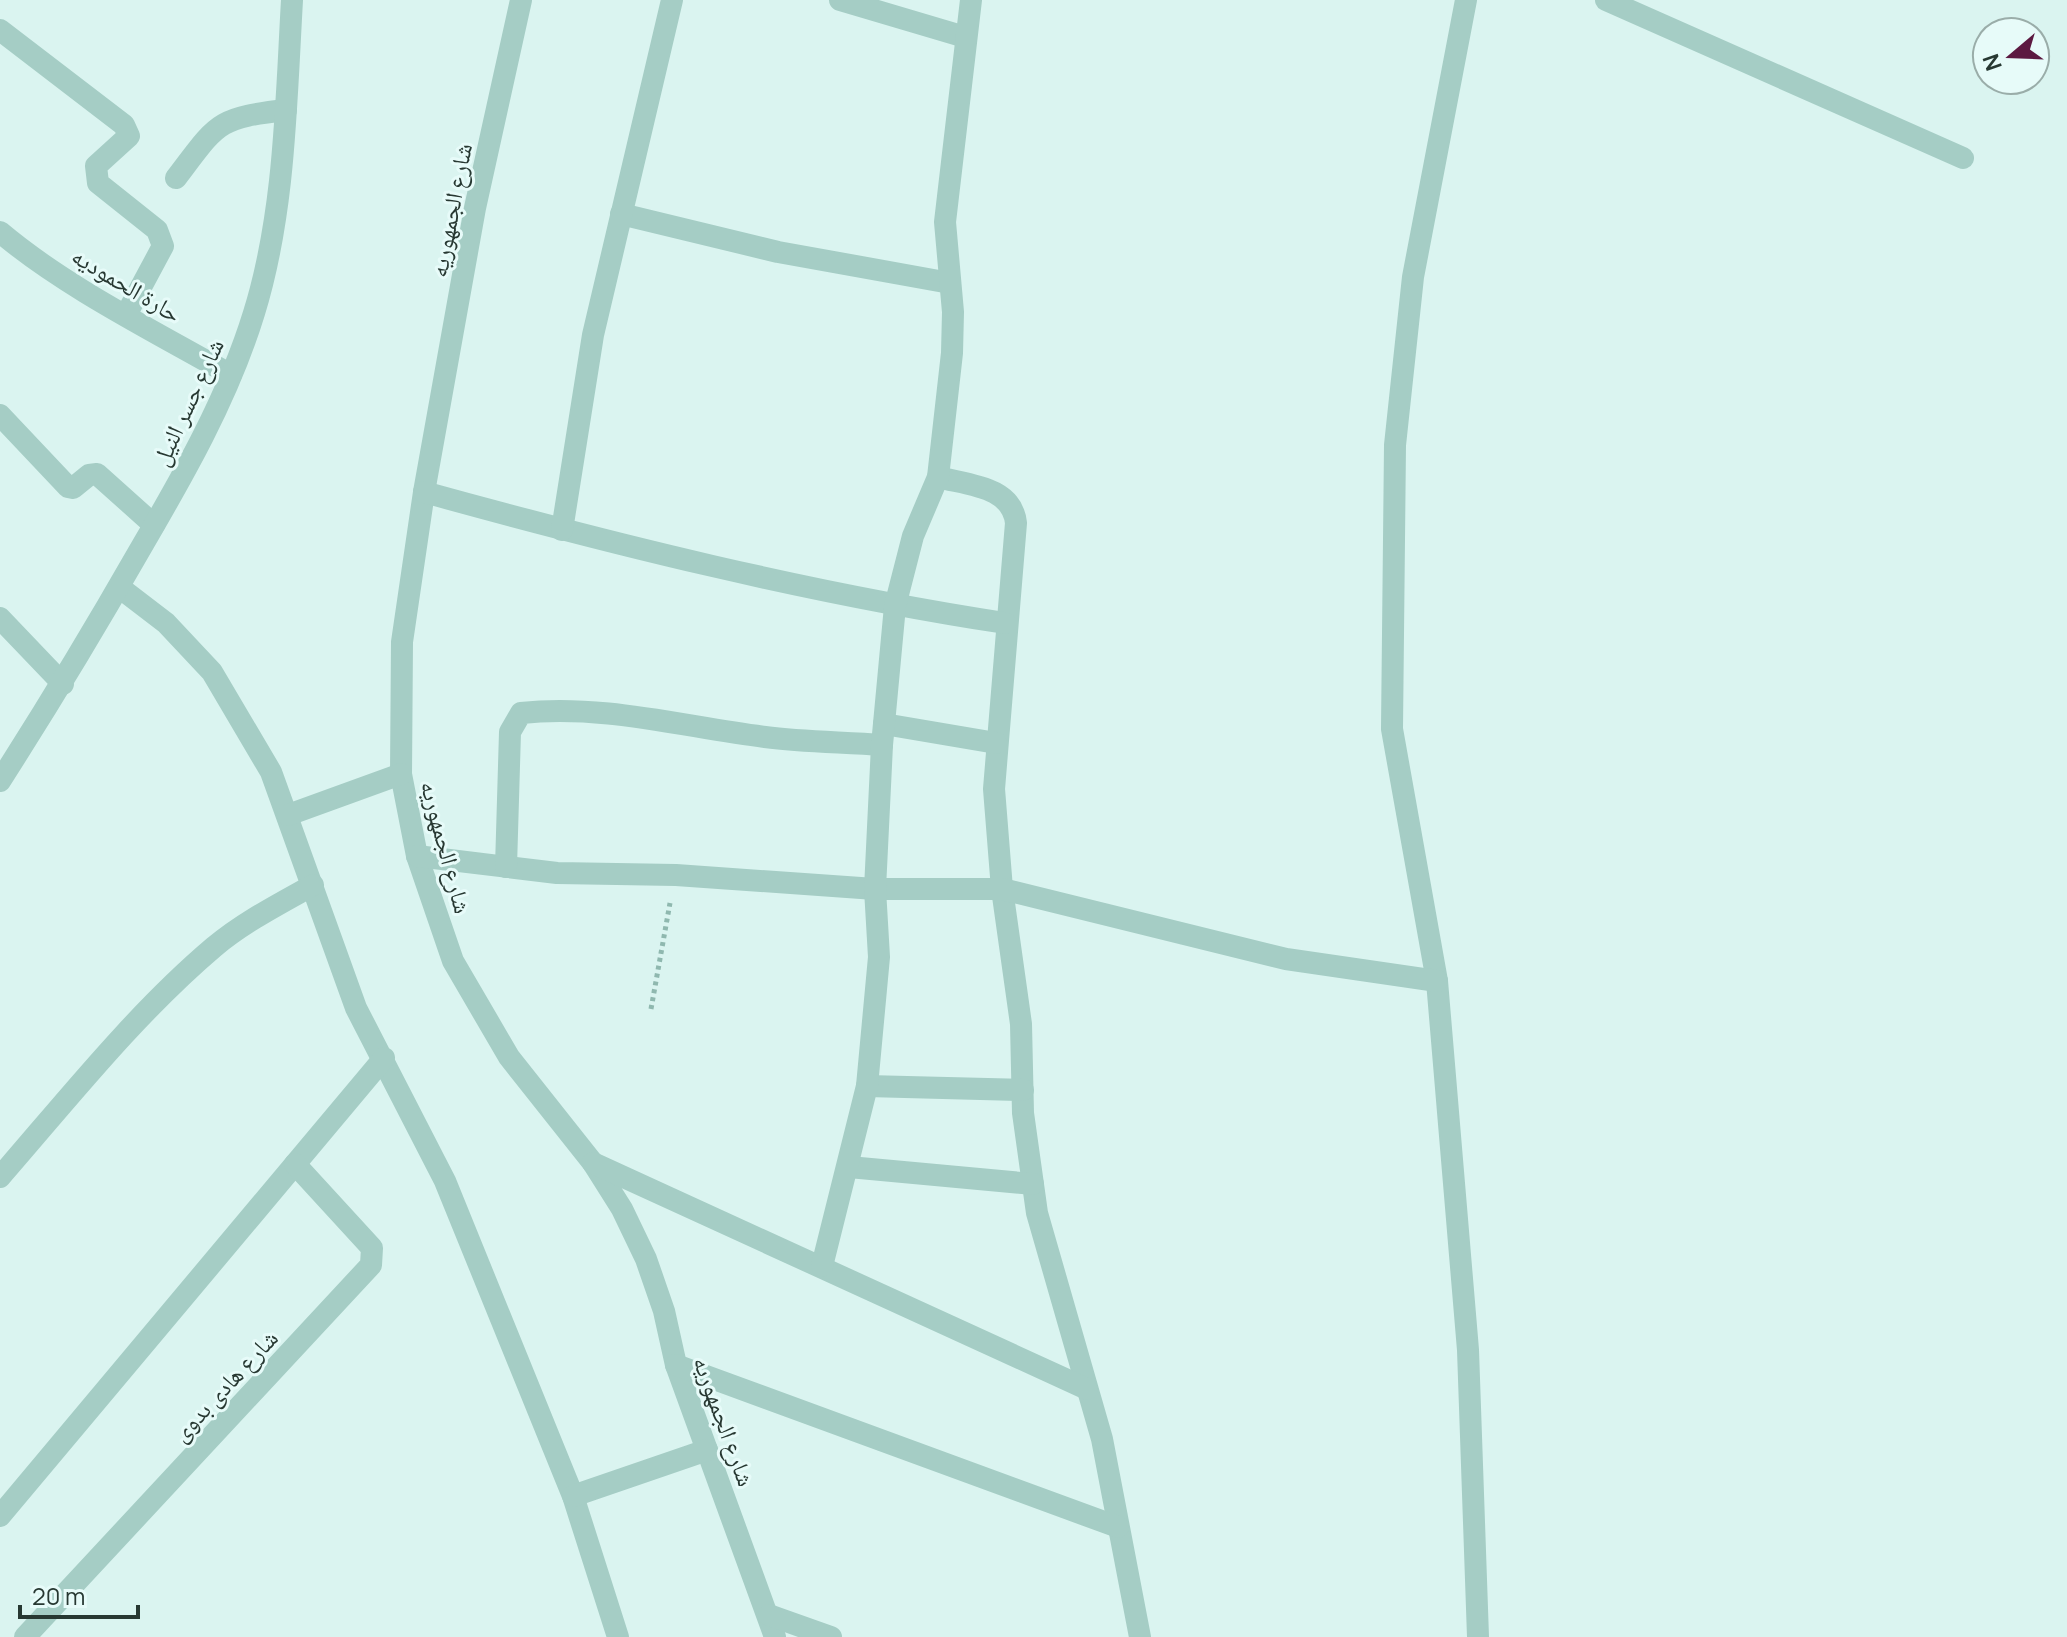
<svg xmlns="http://www.w3.org/2000/svg" width="2067" height="1637" font-family="Manrope,'Noto Naskh Arabic',sans-serif">
  <style>
    .lines { fill: none; stroke-linecap: round; stroke-linejoin: round }
    .path { stroke: #8fb8af; stroke-width: 5; stroke-dasharray: 4 4; stroke-linecap: butt }
    .minor { stroke: #a5cdc5; stroke-width: 22 }
    .tertiary { stroke: #a5cdc5; stroke-width: 22 }
    .labels { text-anchor: middle; dominant-baseline: central; stroke-width: 6; stroke-linejoin: round; paint-order: stroke }
    .street-label { font-size: 24px; fill: #273832; stroke: #e7fbf9 }
  </style>
  <rect width="100%" height="100%" fill="#daf4f0"/>
  <g class="lines">
    <polyline class="path" points="651,1009 670,903"/>
    <g class="minor">
      <polyline points="521,0 475,208 424,492 402,642 401,774 417,856 453,961 509,1057 593,1163 622,1209 646,1259 664,1311 676,1365 775,1637"/>
      <polyline points="840,0 965,37"/>
      <polyline points="1466,0 1413,277 1395,445 1392,729 1437,981 1468,1350 1478,1637"/>
      <polyline points="1606,0 1963,158"/>
      <polyline points="0,30 124,125 129,136 96,166 98,183 157,230 163,246 126,315"/>
      <path d="M176,178C218,123 216,118 286,110"/>
      <polyline points="621,214 778,252 950,283"/>
      <path d="M0,232C65,287 156,332 231,375"/>
      <polyline points="0,415 68,487 73,488 89,475 97,474 154,525"/>
      <path d="M938,477C968,485 1012,486 1016,523L994,789L1002,889L1021,1024L1023,1113L1037,1213L1102,1439L1140,1637"/>
      <path d="M424,492C616,545 809,593 1005,623"/>
      <polyline points="562,530 593,335 672,0"/>
      <polyline points="119,587 166,623 212,672 271,772 356,1008 445,1181 573,1496 618,1637"/>
      <polyline points="0,618 63,684"/>
      <polyline points="884,724 996,743"/>
      <polyline points="288,815 401,774"/>
      <polyline points="417,856 557,873 676,875 875,889 1002,889 1286,959 1437,981"/>
      <path d="M506,867L510,732L521,713C603,704 684,727 765,737C803,742 843,742 882,745"/>
      <polyline points="867,1086 1023,1090"/>
      <polyline points="593,1163 1087,1389"/>
      <polyline points="849,1167 1033,1184"/>
      <path d="M0,1177C67,1100 136,1013 214,947C244,922 279,904 313,885"/>
      <polyline points="822,1266 867,1086 879,957 875,889 882,745 895,606 913,536 938,477 952,353 953,312 945,222 971,0"/>
      <polyline points="676,1365 1118,1527"/>
      <polyline points="573,1496 707,1450"/>
      <polyline points="0,1516 384,1058"/>
      <polyline points="769,1615 831,1637"/>
      <polyline points="25,1637 371,1265 372,1248 295,1164"/>
    </g>
    <path class="tertiary" d="M0,781C48,706 94,630 138,553C183,476 228,398 254,313C285,213 286,103 292,0"/>
  </g>
  <g class="labels">
    <g class="street-label">
      <text transform="translate(450 210) rotate(-79)">شارع الجمهوريه</text>
      <text transform="translate(127 284) rotate(31)">حارة الحموديه</text>
      <text transform="translate(187 402) rotate(-65)">شارع جسر النيل</text>
      <text transform="translate(447 847) rotate(75)">شارع الجمهوريه</text>
      <text transform="translate(224 1385) rotate(-47)">شارع هادى بدوى</text>
      <text transform="translate(725 1421) rotate(70)">شارع الجمهوريه</text>
    </g>
  </g>
  <g transform="translate(2011 56) rotate(251)"><circle r="38" fill="#e7fbf9" stroke="#9aada9" stroke-width="2"/>
  <path d="M0-6L14 30L0 20L-14 30Z" fill="#5c1941"/>
  <text y="-12" font-size="22" font-weight="bold" text-anchor="middle" fill="#273832">N</text>
  </g>
  <path d="M20 1605v12h118v-12" fill="none" stroke="#273832" stroke-width="4"/>
  <text x="32" y="1605" font-size="24" fill="#273832" stroke="#e7fbf9" stroke-width="6" paint-order="stroke">20 m</text>
</svg>
